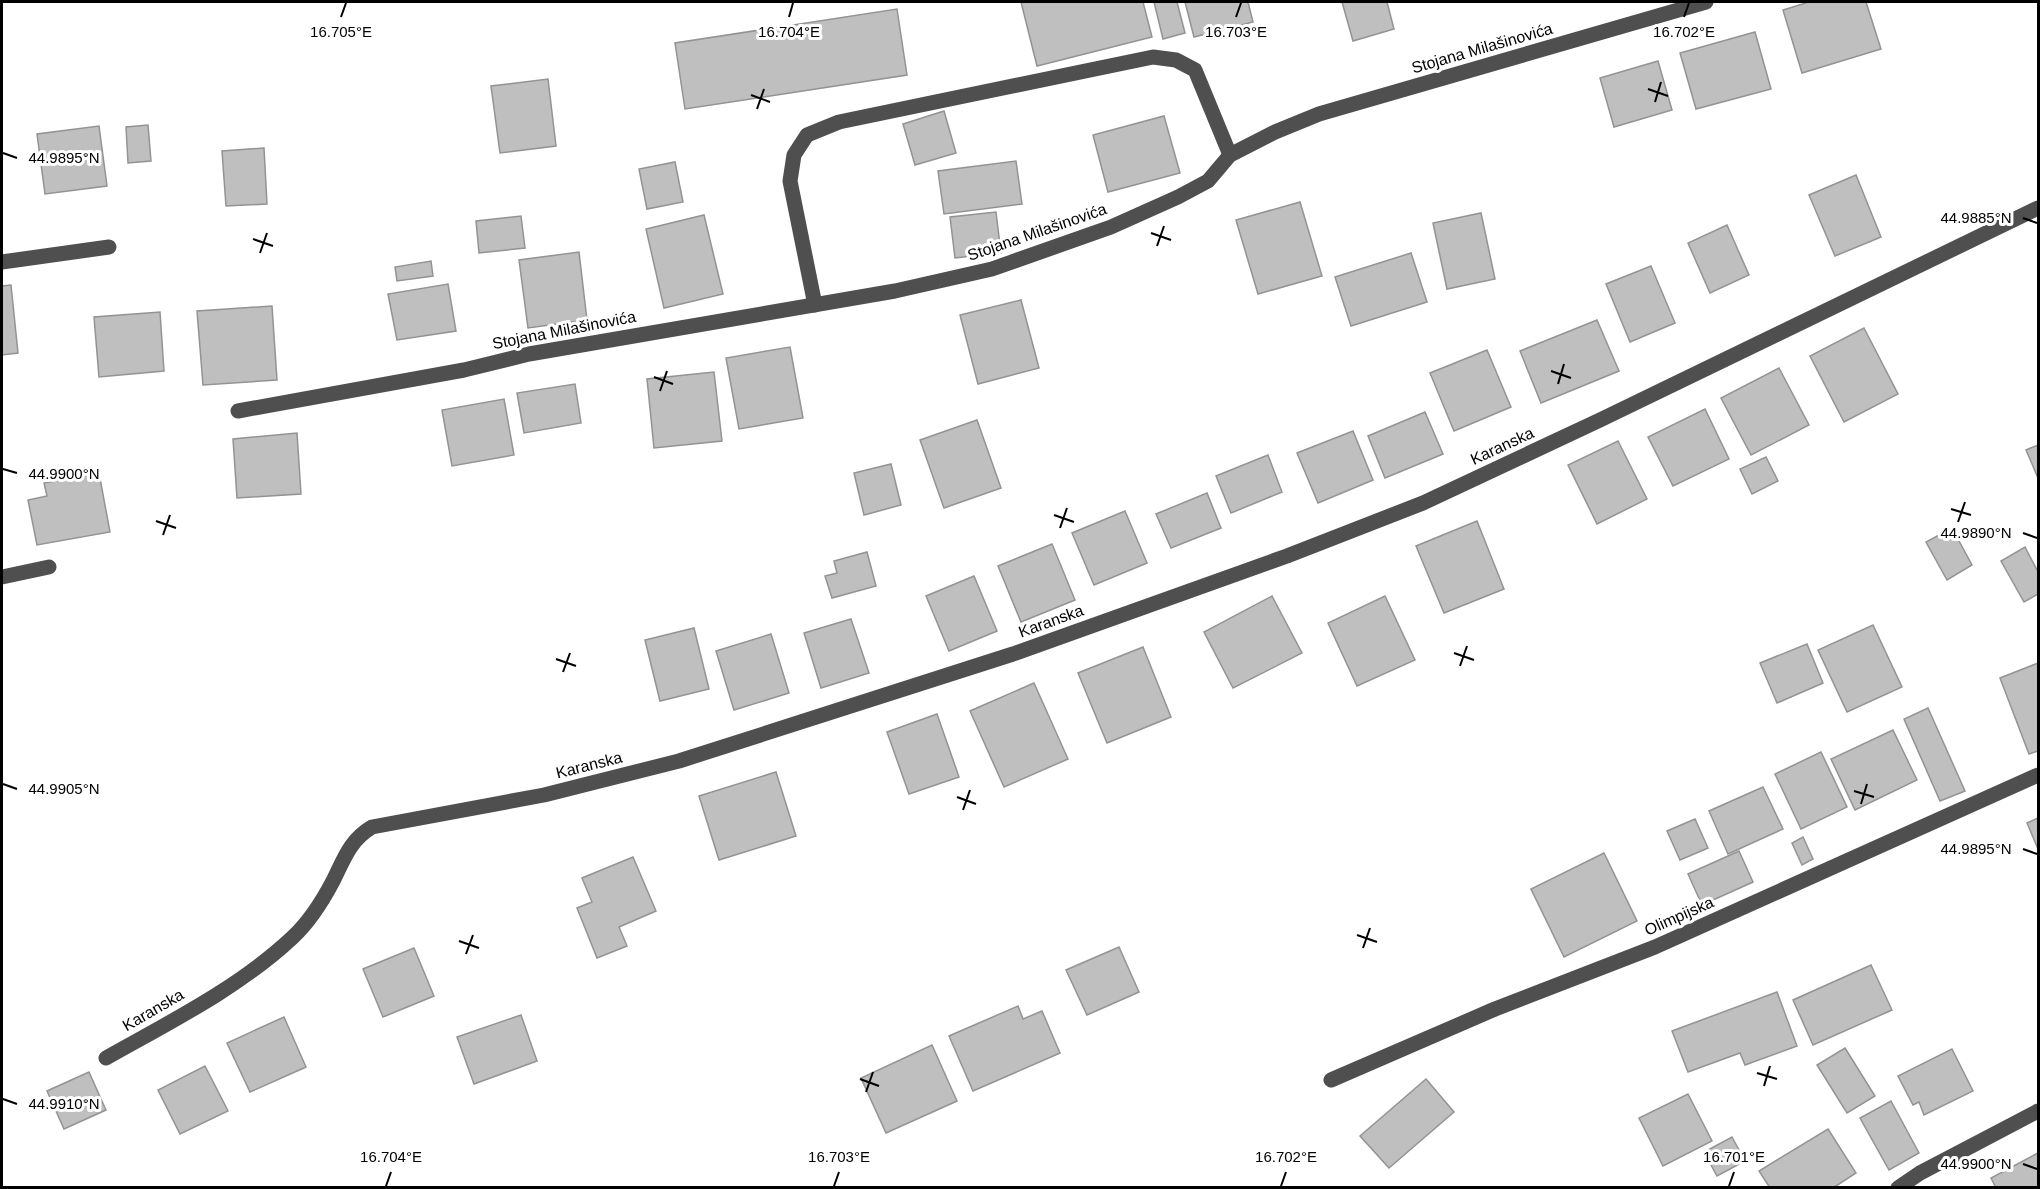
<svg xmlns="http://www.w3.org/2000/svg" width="2040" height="1189" font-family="Arial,sans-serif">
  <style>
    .building { fill: #bfbfbf; stroke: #939393; stroke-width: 1.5 }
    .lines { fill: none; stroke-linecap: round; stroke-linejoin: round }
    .minor { stroke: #4f4f4f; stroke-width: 15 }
    .ticks { fill: none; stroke: #000; stroke-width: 2 }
    .labels { text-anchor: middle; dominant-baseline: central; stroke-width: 6; stroke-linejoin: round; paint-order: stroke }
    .street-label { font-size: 16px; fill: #000; stroke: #fff }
    .ticks-label { font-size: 15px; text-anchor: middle; fill: #000; stroke: #fff; stroke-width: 6; stroke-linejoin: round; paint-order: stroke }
  </style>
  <rect width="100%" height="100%" fill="#fff"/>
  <g class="building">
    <polygon points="1021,2 1143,2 1152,37 1037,66"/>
    <polygon points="1154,2 1177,2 1185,33 1163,39"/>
    <polygon points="1185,2 1248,2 1253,22 1194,37"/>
    <polygon points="1342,2 1387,2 1394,29 1353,41"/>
    <polygon points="1809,2 1866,2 1881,49 1802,73 1783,10"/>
    <polygon points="897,9 907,75 685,109 675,43"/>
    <polygon points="1755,32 1771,89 1696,109 1680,53"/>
    <polygon points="1658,61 1672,110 1614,127 1600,78"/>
    <polygon points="548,79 556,146 500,153 491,86"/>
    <polygon points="944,111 956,153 915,165 903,124"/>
    <polygon points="1164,116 1180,173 1108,192 1093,135"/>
    <polygon points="148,125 151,161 128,163 126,127"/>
    <polygon points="99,126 107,186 45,194 37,134"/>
    <polygon points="264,148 267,204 226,206 222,151"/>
    <polygon points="1016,161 1022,204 944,214 938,171"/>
    <polygon points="675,162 683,202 647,209 639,169"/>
    <polygon points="1856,175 1881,237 1835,256 1809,195"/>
    <polygon points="1300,202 1322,276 1258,294 1236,220"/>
    <polygon points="996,212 1001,253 955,258 950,217"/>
    <polygon points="1481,213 1495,279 1447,289 1433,223"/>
    <polygon points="704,215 723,294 664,308 646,229"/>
    <polygon points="521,216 525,248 479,253 476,221"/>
    <polygon points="1727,225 1749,275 1710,293 1688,243"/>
    <polygon points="579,252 587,320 528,328 519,260"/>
    <polygon points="1411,253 1427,302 1351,326 1335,277"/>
    <polygon points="431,261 433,276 397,281 395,267"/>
    <polygon points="1651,266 1675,323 1630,342 1606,284"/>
    <polygon points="448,284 456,331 397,340 388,294"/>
    <polygon points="11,285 18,353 2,355 2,286"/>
    <polygon points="1021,300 1039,368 978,384 960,315"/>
    <polygon points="272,306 277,380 203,385 197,311"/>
    <polygon points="160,312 164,371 99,377 94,317"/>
    <polygon points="1597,320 1619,371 1541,403 1520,351"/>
    <polygon points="1864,328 1898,394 1844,422 1810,356"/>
    <polygon points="790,347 803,418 739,429 726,358"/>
    <polygon points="1487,350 1511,407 1454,431 1430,373"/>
    <polygon points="1779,368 1809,425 1751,455 1721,398"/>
    <polygon points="714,372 722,441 654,448 647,379"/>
    <polygon points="575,384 581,423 524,433 517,393"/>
    <polygon points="504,399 514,455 452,466 442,410"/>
    <polygon points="1705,409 1729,459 1673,486 1648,437"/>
    <polygon points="1425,412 1443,454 1385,478 1368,436"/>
    <polygon points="977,420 1001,488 944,508 920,440"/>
    <polygon points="1353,431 1373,480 1318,503 1297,453"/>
    <polygon points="297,433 301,494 237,498 233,439"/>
    <polygon points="1618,441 1647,499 1597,524 1568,465"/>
    <polygon points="2038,445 2038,478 2026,450"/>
    <polygon points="1268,455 1282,492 1231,513 1216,476"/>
    <polygon points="1766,457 1778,481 1752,494 1740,469"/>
    <polygon points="891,464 901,505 864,515 854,473"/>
    <polygon points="99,473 110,532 37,545 28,500 47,496 44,483"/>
    <polygon points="1207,493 1221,528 1171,548 1156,514"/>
    <polygon points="1125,511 1147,563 1094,585 1072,533"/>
    <polygon points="1477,521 1504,589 1444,613 1416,546"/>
    <polygon points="1952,528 1972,565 1947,580 1926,542"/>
    <polygon points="1052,544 1075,600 1021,622 998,566"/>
    <polygon points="2025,547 2038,572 2038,594 2024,602 2001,561"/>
    <polygon points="867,552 876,586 832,598 825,576 837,573 834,561"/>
    <polygon points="974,576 997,631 949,651 926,596"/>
    <polygon points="1272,596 1302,653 1233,688 1204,632"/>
    <polygon points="1385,596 1415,660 1357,686 1328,623"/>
    <polygon points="851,619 869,673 821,688 804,633"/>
    <polygon points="1873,625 1902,687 1847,712 1818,650"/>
    <polygon points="694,628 709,689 660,701 645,640"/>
    <polygon points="771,634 789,693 734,710 716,651"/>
    <polygon points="1807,644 1823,683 1777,703 1760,663"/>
    <polygon points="1143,647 1171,717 1107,743 1078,673"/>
    <polygon points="2038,663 2038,751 2029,754 2000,678"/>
    <polygon points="1034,683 1068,759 1004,787 970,711"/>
    <polygon points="1928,708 1965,791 1940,801 1904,719"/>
    <polygon points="937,714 959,777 909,794 887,732"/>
    <polygon points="1893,730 1917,780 1855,810 1831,759"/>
    <polygon points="1821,752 1847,807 1801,829 1775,774"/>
    <polygon points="776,772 796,836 719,860 699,796"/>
    <polygon points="1763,787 1783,829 1728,854 1709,811"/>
    <polygon points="2038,818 2038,849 2027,823"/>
    <polygon points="1695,819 1708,848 1680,860 1667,831"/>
    <polygon points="1803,837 1813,859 1802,865 1792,843"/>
    <polygon points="1739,851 1753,882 1702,905 1688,874"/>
    <polygon points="1604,853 1637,921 1564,957 1531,889"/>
    <polygon points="633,857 656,911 619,927 627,946 597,958 577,908 592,902 582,878"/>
    <polygon points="1119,947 1139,992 1087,1015 1066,970"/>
    <polygon points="414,948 434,996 383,1017 363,969"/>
    <polygon points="1871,965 1892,1010 1813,1045 1793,1000"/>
    <polygon points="1777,992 1797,1046 1745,1065 1740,1053 1688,1072 1672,1031"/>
    <polygon points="1018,1006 1023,1019 1042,1011 1060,1053 973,1091 949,1036"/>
    <polygon points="521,1015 537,1061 474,1084 457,1037"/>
    <polygon points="284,1017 306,1067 250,1092 227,1043"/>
    <polygon points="932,1045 957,1101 886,1133 861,1078"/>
    <polygon points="1845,1048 1875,1096 1847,1113 1817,1065"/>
    <polygon points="1952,1049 1973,1091 1924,1115 1919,1102 1913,1105 1898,1076"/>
    <polygon points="205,1066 228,1111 180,1134 158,1090"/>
    <polygon points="89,1072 106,1110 64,1129 47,1091"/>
    <polygon points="1426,1079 1454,1112 1389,1168 1360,1136"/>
    <polygon points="1688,1094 1712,1141 1663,1166 1639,1118"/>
    <polygon points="1891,1101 1919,1153 1889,1170 1860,1118"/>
    <polygon points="1828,1129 1856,1173 1833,1188 1770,1188 1759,1171"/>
    <polygon points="1732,1137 1745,1161 1717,1176 1704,1152"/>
    <polygon points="2038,1153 2038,1188 1996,1188 1991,1178"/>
  </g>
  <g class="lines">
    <g class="minor">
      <polyline points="2,262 109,247"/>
      <polyline points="815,305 790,181 794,155 807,135 839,122 1153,57 1176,60 1195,70 1230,155"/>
      <polyline points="238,411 464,370 529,354 895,291 992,269 1111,227 1178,197 1208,181 1230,155 1275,132 1319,114 1706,2"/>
      <polyline points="2,577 49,567"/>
      <path d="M106,1058C170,1022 240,987 293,937C309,922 323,900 333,881C344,859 350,840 372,827L544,795L679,761L1013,654L1287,556L1423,503L1600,420L2038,208"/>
      <polyline points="1331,1080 1495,1009 1655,947 2038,775"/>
      <polyline points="1898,1188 1920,1173 2038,1111"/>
    </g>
  </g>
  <path class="ticks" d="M341,17L346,3M789,17L793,3M1236,17L1241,3M1684,17L1689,3M1648,89L1668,96M751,95L770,102M1655,102L1661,82M757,109L764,89M3,153L17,158M2023,218L2037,223M1151,233L1171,240M253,239L273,246M1157,246L1164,226M260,253L267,233M1551,371L1571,378M654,377L673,384M1558,384L1564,364M660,391L667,371M3,469L17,473M1951,509L1971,515M1054,515L1074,522M156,521L176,528M1958,522L1965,502M1060,528L1067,508M2023,533L2037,538M163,535L170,515M1454,653L1474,660M556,659L576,666M1460,666L1467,646M563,672L570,653M3,784L17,789M1854,791L1874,797M957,797L976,804M1861,804L1867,784M963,810L970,790M2023,849L2037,854M1357,935L1377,942M459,941L479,948M1363,948L1370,928M466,954L473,935M1757,1073L1777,1079M860,1079L879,1086M1764,1086L1770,1066M866,1092L873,1072M3,1099L17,1104M2023,1164L2037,1169M386,1186L391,1172M834,1186L839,1172M1281,1186L1286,1172M1729,1186L1734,1172"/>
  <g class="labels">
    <g class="street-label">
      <text transform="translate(1482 48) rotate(-16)">Stojana Milašinovića</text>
      <text transform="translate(1037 232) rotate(-19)">Stojana Milašinovića</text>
      <text transform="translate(564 330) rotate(-11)">Stojana Milašinovića</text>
      <text transform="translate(1502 446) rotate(-25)">Karanska</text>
      <text transform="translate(1051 621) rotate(-20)">Karanska</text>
      <text transform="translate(589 765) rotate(-14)">Karanska</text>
      <text transform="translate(1679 916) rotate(-24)">Olimpijska</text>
      <text transform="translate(153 1010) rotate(-30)">Karanska</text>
    </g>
  </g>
  <g class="ticks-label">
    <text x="341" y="37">16.705°E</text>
    <text x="789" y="37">16.704°E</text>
    <text x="1236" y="37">16.703°E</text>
    <text x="1684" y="37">16.702°E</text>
    <text x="64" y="163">44.9895°N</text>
    <text x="1976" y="223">44.9885°N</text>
    <text x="64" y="479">44.9900°N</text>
    <text x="1976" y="538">44.9890°N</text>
    <text x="64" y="794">44.9905°N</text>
    <text x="1976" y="854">44.9895°N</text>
    <text x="64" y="1109">44.9910°N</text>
    <text x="391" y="1162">16.704°E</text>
    <text x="839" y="1162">16.703°E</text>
    <text x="1286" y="1162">16.702°E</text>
    <text x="1734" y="1162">16.701°E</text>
    <text x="1976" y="1169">44.9900°N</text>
  </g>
  <rect width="2040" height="1189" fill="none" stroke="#000000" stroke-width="6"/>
</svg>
